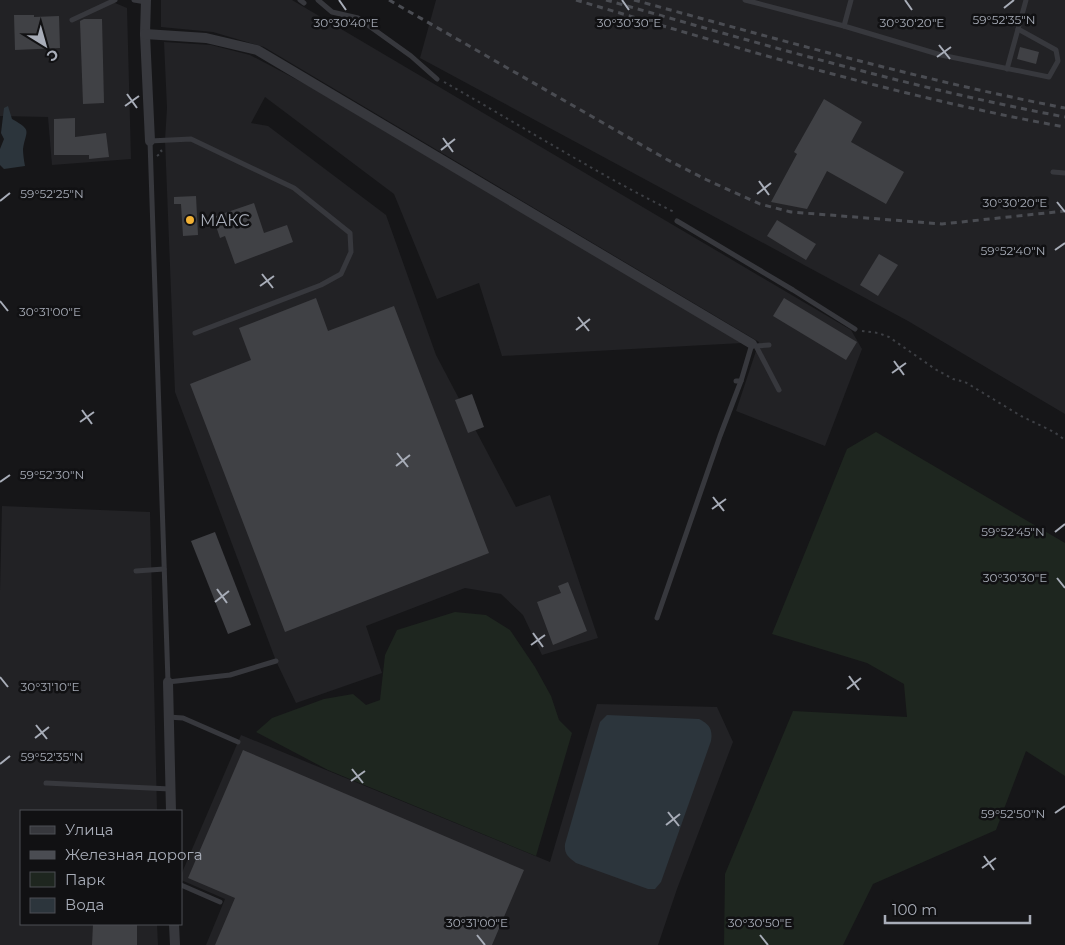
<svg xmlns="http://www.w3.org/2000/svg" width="1065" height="945" font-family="Montserrat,sans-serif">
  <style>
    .built { fill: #222225 }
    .green { fill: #1e261f }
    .water { fill: #2c353c }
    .building { fill: #404145 }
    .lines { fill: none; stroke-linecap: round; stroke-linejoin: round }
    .path { stroke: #3d3f44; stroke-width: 2; stroke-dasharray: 2.5 4; stroke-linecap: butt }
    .service { stroke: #37383d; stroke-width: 5 }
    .minor { stroke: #37383d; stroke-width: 10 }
    .rail { stroke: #4a4c52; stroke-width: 3; stroke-dasharray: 6 5; stroke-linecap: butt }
    .ticks { fill: none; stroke: #a8adb8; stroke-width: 2 }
    .poi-dot { fill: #f2b134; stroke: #111113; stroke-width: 2 }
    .labels { text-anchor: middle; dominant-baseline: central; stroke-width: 5; stroke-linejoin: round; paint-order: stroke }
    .poi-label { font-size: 16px; fill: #a8adb8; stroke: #111113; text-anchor: start }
    .ticks-label { font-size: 12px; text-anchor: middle; fill: #a8adb8; stroke: #111113; stroke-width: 5; stroke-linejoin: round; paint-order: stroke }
  </style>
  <rect width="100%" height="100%" fill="#161618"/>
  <g class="built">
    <polygon points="0,0 108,0 127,8 131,159 52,165 48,117 0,116"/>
    <polygon points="161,0 292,0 851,330 862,349 825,446 736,411 759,342 264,47 213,32 161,27"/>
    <polygon points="436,0 1065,0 1065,414 908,321 420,58"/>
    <polygon points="164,42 211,45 250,55 309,86 742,343 502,356 479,283 437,299 394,194 265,97 251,123 268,126 386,215 436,355 516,507 550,495 598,638 542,655 523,615 501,594 465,588 366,626 382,673 296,703 276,661 175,392 165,140 167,108"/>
    <polygon points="2,506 150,512 157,811 21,811 21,924 157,924 158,945 0,945 0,591"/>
    <polygon points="597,704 717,707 733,742 677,889 658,945 206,945 225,899 181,880 181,875 241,735 550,862"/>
  </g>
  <g class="green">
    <polygon points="876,432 1065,543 1065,776 1026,751 996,830 873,884 843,945 724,945 725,874 793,711 907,717 904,684 867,663 772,634 847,449"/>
    <polygon points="455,612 486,615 510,630 535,667 551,696 559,720 572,733 536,856 328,770 256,732 272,718 324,699 353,694 366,705 380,700 385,655 397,630"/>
  </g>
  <g class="water">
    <path d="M8,106L12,119C33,131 26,130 23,149C23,154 24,161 25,166L4,169L0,165V149L4,139L1,133L4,108Z"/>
    <path d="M607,715L699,719C709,724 713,729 711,741L661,882L655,889H648L576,863C568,857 564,854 565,844L600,722Z"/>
  </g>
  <g class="building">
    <polygon points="14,15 34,15 34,17 59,16 60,48 15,50"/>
    <polygon points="84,19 102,19 104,103 83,104 80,21"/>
    <polygon points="1020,47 1039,52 1036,64 1017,59"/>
    <polygon points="824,99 862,122 851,142 904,172 886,204 827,171 807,209 771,202 797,154 794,152"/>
    <polygon points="75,118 75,137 106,133 109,157 89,159 89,155 54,155 54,119"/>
    <polygon points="196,196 198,235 183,236 181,204 174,204 174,197"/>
    <polygon points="254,203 264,233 287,225 293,242 235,264 225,236 220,238 213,217"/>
    <polygon points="777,220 816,244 806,260 767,236"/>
    <polygon points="879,254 898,265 878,296 860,285"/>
    <polygon points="316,298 328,331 394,306 489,553 285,632 190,384 251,360 239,328"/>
    <polygon points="784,298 857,342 846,360 773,316"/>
    <polygon points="472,394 484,427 468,433 455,400"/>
    <polygon points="215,532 251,625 228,634 191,541"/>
    <polygon points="568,582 587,631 553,645 537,602 561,593 558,586"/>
    <polygon points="243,750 524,870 492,945 215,945 235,898 188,878"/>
    <polygon points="93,924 137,924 137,945 92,945"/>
  </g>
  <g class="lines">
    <g class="path">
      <path d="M444,82C520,125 594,172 672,211L673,215"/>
      <polyline points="157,156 162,152 160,149"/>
      <polyline points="862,331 878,333 889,337 935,369 953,379 965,382 1021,416 1054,432 1065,440"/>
    </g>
    <g class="service">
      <polyline points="134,0 146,2"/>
      <polyline points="300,0 304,3"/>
      <polyline points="318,0 332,12 358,18 411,56 437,79"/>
      <polyline points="745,0 844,26 941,55 1049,77 1058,61 1056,50 1018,29"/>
      <polyline points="72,20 115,0"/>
      <polyline points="844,26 851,0"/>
      <polyline points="1007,69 1026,0"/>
      <polyline points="1053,172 1065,173"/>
      <polyline points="677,221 793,290 855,329"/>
      <polyline points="195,333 321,285 341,274 351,252 350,233 294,188 191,139 150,141 168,682 230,675 276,661"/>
      <polyline points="756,346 779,390"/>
      <polyline points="736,381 741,381 752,344 756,346 769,345"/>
      <polyline points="136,571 164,569"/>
      <polyline points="657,618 720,436 741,381"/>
      <polyline points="168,717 183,718 238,742"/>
      <polyline points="46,783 170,789"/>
      <polyline points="181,885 220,902"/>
    </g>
    <g class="minor">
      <polyline points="146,0 145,34 150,141"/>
      <polyline points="145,34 206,38 257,50 752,344"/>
      <polyline points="168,682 171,811"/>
      <polyline points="174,924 175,945"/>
    </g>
    <g class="rail">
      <polyline points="389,0 666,159 707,180 760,204 791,212 942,224 1065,211"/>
      <path d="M576,0C737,48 899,97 1065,127"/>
      <path d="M606,0C758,43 910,88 1065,117"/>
      <path d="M634,0C777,39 920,80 1065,108"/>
    </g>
  </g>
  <path class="ticks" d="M339,0L346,10M622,0L629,10M905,0L912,10M1004,8L1014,0M939,45L950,59M937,57L951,47M127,94L137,108M125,106L139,96M443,138L453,152M441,150L455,139M759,181L769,195M757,194L771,183M0,201L10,193M1057,202L1065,212M1055,250L1065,243M262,274L273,288M260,286L274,276M0,301L8,311M578,317L589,331M576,330L590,319M894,361L904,375M892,373L906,363M82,410L92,424M80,422L94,412M397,453L408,467M396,466L410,455M0,482L10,475M713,497L724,511M712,509L726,499M1055,532L1065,524M1057,578L1065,588M217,589L227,603M215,602L229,591M533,633L543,647M531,645L545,635M849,676L859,690M0,677L8,687M847,689L861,678M36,725L47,739M35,738L49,727M0,764L10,756M352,769L363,783M351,781L365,771M668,812L679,826M1055,813L1065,806M666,825L680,814M984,856L994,870M982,868L996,858M477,935L485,945M760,935L768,945"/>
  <circle class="poi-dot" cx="190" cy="220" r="5"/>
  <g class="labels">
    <g class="poi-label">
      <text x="200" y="220">МАКС</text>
    </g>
  </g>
  <g class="ticks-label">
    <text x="1004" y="24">59°52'35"N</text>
    <text x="346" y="27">30°30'40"E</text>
    <text x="629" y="27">30°30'30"E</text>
    <text x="912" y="27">30°30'20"E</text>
    <text x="52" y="198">59°52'25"N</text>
    <text x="1015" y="207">30°30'20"E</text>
    <text x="1013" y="255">59°52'40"N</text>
    <text x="50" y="316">30°31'00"E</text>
    <text x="52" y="479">59°52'30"N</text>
    <text x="1013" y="536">59°52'45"N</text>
    <text x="1015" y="582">30°30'30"E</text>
    <text x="50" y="691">30°31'10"E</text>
    <text x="52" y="761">59°52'35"N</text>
    <text x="1013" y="818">59°52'50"N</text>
    <text x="477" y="927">30°31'00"E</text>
    <text x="760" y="927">30°30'50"E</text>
  </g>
  <rect x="20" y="810" width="162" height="115" fill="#111113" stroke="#4d4f55"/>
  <rect x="30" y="826" width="25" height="8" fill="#37383d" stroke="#4d4f55"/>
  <text x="65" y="835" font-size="15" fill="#a8adb8">Улица</text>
  <rect x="30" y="851" width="25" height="8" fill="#4a4c52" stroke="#4d4f55"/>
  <text x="65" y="860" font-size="15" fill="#a8adb8">Железная дорога</text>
  <rect x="30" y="872" width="25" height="15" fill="#1e261f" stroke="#4d4f55"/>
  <text x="65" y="885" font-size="15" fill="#a8adb8">Парк</text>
  <rect x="30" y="898" width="25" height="15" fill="#2c353c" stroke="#4d4f55"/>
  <text x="65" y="910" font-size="15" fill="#a8adb8">Вода</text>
  <g transform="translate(45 45) rotate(143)" stroke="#111113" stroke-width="4" paint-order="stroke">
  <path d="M0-4L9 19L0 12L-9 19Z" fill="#a8adb8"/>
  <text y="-8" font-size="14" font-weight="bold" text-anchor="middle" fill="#a8adb8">С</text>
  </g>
  <path d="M885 915v8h145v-8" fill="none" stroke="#a8adb8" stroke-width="2.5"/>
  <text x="892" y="915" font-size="15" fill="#a8adb8" stroke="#111113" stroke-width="4" paint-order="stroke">100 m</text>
</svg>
